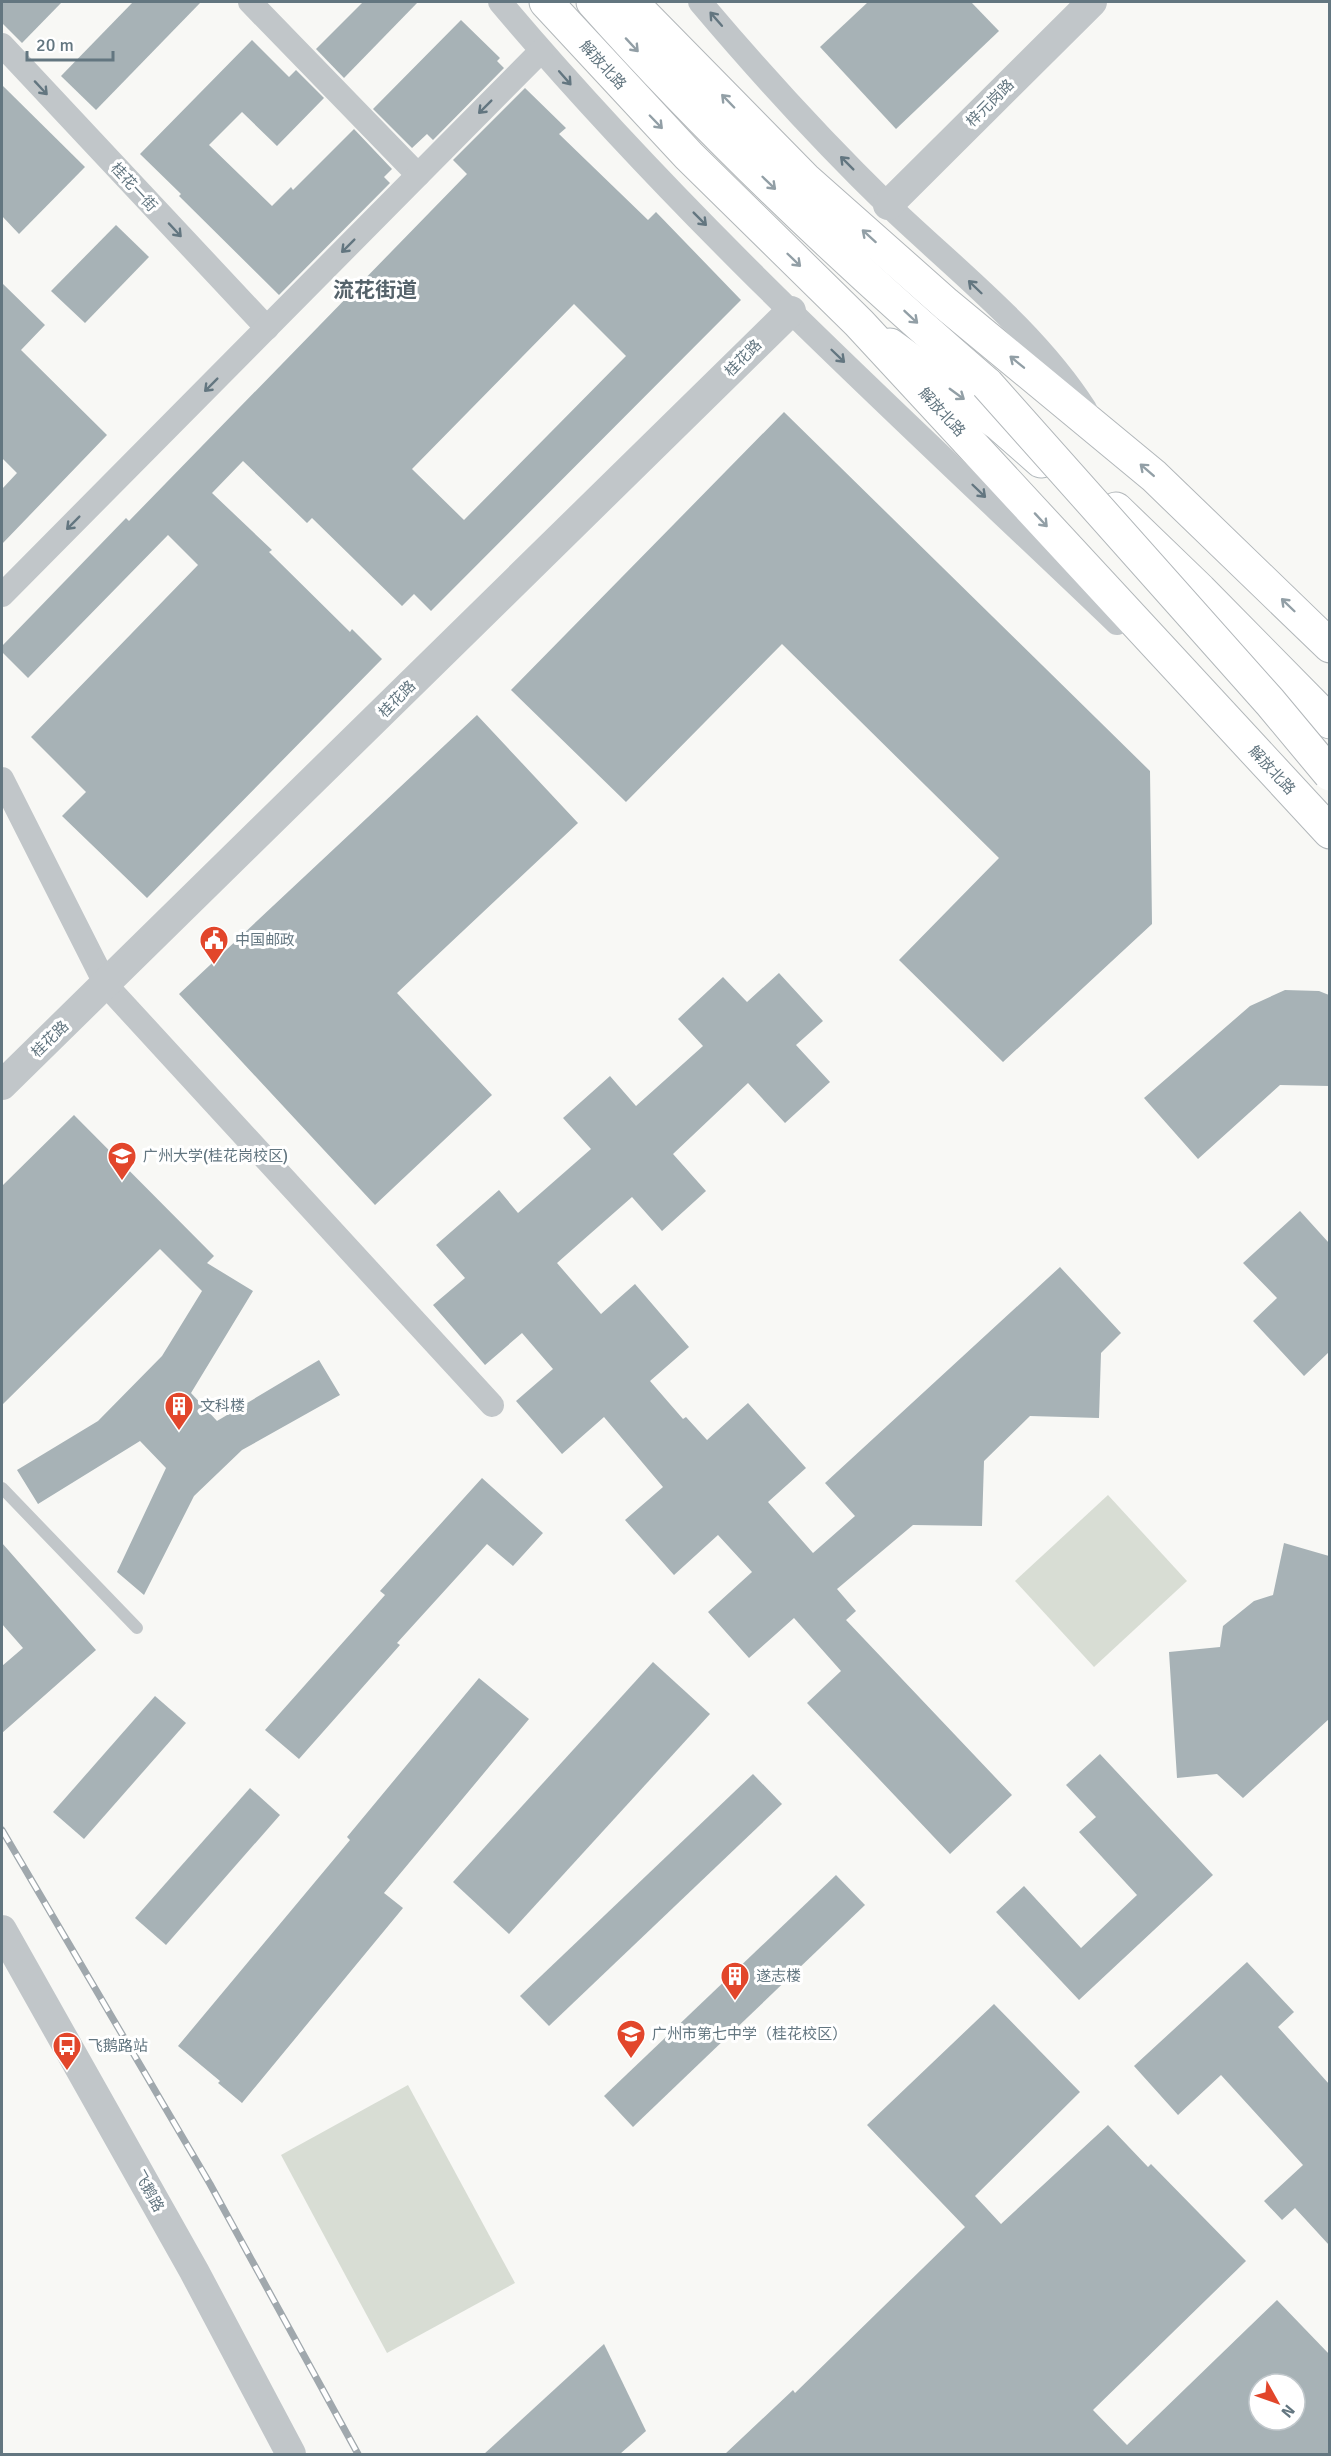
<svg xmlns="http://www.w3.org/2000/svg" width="1331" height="2456" font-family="Signika,'Noto Sans SC',sans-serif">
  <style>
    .green { fill: #d8ddd4 }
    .building { fill: #a7b2b6; fill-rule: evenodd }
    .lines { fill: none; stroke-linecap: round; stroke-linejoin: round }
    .secondary-casing { stroke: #b1b8bc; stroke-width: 35 }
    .trunk-casing { stroke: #b2b7ba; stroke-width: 35 }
    .motorway-casing { stroke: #b2b7ba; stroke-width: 35 }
    .service { stroke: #c1c6c9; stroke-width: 12 }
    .minor { stroke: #c1c6c9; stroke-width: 24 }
    .tertiary { stroke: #c1c6c9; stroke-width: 30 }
    .secondary { stroke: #fff; stroke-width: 33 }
    .trunk { stroke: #fff; stroke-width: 33 }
    .motorway { stroke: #fff; stroke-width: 33 }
    .rail-casing { stroke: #a0a8ad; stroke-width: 7 }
    .rail { stroke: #fff; stroke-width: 4.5; stroke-dasharray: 14; stroke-linecap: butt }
    .trunk-bridge-casing { stroke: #b2b7ba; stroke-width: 35; stroke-linecap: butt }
    .trunk-bridge { stroke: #fff; stroke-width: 33 }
    .oneway { stroke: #637680 }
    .oneway2 { stroke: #929fa6 }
    .labels { text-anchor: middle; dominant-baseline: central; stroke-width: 6; stroke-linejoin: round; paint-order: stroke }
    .street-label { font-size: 15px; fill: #637680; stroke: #fff }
    .poi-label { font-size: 15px; fill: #637680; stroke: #fff; text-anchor: start }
    .district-label { font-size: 21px; font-weight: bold; fill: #55636b; stroke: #fff }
  </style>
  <rect width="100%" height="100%" fill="#f8f8f5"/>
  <g class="green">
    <polygon points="1108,1495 1187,1581 1094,1667 1015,1581"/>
    <polygon points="408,2085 515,2283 387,2353 281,2155"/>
  </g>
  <g class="building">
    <polygon points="2,2 62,2 22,43 2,23"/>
    <polygon points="133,2 201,2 96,110 61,76"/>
    <polygon points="363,2 418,2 344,78 316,49"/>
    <polygon points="868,2 971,2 999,31 896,129 820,47"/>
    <polygon points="461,20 500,58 497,61 504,68 433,140 427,134 412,148 373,109"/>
    <polygon points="252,40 289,77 296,70 324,98 277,146 242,112 209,145 272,206 291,187 293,190 354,129 392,169 384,177 390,183 279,295 179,196 181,194 140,154"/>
    <polygon points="2,85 85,167 19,234 2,216"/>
    <path d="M525,88L566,128L559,134L648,220L656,212L741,300L431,611L414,594L402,606L312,518L307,523L243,461L212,493L272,550L269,552L350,632L352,629L382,659L147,898L62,816L86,792L31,737L198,565L168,535L28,678L2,652V646L126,518L129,521L467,174L453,160ZM574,304L626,356L464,520L412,469Z"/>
    <polygon points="116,225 149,257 85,323 51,291"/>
    <polygon points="2,283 45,325 21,350 107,435 2,544 2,489 17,473 2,458"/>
    <polygon points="784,412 1150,771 1152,924 1003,1062 899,960 999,858 782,644 626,802 511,690"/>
    <polygon points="477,715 578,823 397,993 492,1095 375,1205 179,994"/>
    <polygon points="779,973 823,1021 796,1045 830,1082 785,1123 748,1083 673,1154 706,1191 662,1231 632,1197 557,1263 601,1314 635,1284 689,1347 650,1381 683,1419 686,1417 707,1440 748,1403 806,1468 768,1502 813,1553 855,1516 825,1483 1060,1267 1121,1333 1101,1353 1099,1418 1030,1416 984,1461 982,1526 913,1525 837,1589 856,1611 846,1620 1012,1795 950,1854 807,1703 841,1671 794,1618 749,1658 708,1612 752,1572 718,1535 674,1575 625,1520 663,1487 604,1417 562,1454 516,1401 553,1369 522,1333 485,1365 433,1305 465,1278 436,1245 499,1190 518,1213 591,1149 563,1118 610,1076 636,1106 703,1046 678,1019 723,977 747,1002"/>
    <polygon points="1285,990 1319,991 1329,995 1329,1086 1280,1085 1198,1159 1144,1098 1250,1006"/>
    <polygon points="74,1115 214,1256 207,1263 253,1291 191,1393 217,1421 319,1360 340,1395 242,1450 194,1496 144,1595 117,1572 166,1468 140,1441 38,1504 17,1470 98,1421 162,1356 202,1291 160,1249 2,1405 2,1186"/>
    <polygon points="1300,1211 1329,1243 1329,1352 1304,1376 1253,1321 1277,1298 1243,1263"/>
    <polygon points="482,1478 543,1533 513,1566 487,1544 397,1643 400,1645 299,1759 265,1730 385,1595 380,1591"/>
    <polygon points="2,1543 96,1650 2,1733 2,1666 23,1648 2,1624"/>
    <polygon points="1284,1543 1329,1556 1329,1719 1243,1798 1217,1774 1177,1778 1169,1652 1220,1647 1223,1626 1254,1601 1273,1595"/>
    <polygon points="653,1662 710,1714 509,1934 453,1882"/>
    <polygon points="479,1678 529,1719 384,1893 403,1908 242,2103 218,2083 220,2081 178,2046 350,1840 347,1837"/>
    <polygon points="155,1696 186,1723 84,1839 53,1812"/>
    <polygon points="1100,1754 1213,1875 1079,2000 996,1912 1024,1886 1081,1948 1137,1895 1079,1832 1096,1817 1066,1785"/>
    <polygon points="753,1774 782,1804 549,2026 520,1996"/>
    <polygon points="250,1788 280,1815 166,1945 135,1918"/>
    <polygon points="836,1875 865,1905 633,2127 604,2096"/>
    <polygon points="1247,1962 1294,2012 1278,2027 1329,2084 1329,2245 1295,2208 1282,2220 1264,2201 1303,2165 1221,2075 1178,2115 1134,2066"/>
    <path d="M994,2004L1080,2092L975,2196L1001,2224L1108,2125L1148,2167L1151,2164L1246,2261L1093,2410L1127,2445L1277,2300L1329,2354V2454H725L793,2390L795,2393L965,2227L867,2125ZM1259,2384H1295V2420H1259Z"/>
    <polygon points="604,2344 646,2431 620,2454 484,2454"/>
  </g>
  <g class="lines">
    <g class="secondary-casing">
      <polyline id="secondary" points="890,345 1000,425 1041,461"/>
    </g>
    <g class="trunk-casing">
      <g id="trunk">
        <polyline points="546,2 689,156 859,323 1330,832"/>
        <path d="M593,2C714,138 849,265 987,384"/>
        <polyline points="631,2 805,179 946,304 1154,476 1330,646"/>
      </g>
    </g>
    <g class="motorway-casing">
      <polyline id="motorway" points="1116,509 1200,590 1330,722"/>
    </g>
    <polyline class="service" points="2,1488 137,1628"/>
    <g class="minor">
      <polyline points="250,2 418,175"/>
      <path d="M500,2C688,225 906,421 1117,623"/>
      <path d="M700,2C760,73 823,142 889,206C956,270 1035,331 1085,409"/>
      <polyline points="2,45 267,328"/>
      <polyline points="2,595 541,51"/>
      <polyline points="2,779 106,985 492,1405"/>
    </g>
    <g class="tertiary">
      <polyline points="888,205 1092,2"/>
      <polyline points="2,1085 791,311"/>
      <polyline points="2,1930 194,2271 291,2454"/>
    </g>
    <use href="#secondary" class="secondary"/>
    <use href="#trunk" class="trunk"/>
    <use href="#motorway" class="motorway"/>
    <g class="rail-casing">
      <polyline id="rail" points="2,1830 210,2184 358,2454"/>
    </g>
    <use href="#rail" class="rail"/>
    <g class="trunk-bridge-casing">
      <polyline id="trunk-bridge" points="987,384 1270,702 1330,774"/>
    </g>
    <use href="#trunk-bridge" class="trunk-bridge"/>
  </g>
  <defs><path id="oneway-shaft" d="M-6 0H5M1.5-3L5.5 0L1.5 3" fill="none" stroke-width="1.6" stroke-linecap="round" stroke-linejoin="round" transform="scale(1.5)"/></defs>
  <g class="oneway">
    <use href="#oneway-shaft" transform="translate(716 19) rotate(-131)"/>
    <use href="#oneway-shaft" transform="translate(565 78) rotate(49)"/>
    <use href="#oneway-shaft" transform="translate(41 88) rotate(47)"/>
    <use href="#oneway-shaft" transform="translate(485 107) rotate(135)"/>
    <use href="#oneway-shaft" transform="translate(847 163) rotate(-135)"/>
    <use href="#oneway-shaft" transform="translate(700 219) rotate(45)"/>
    <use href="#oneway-shaft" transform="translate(175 230) rotate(47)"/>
    <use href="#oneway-shaft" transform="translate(348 246) rotate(135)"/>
    <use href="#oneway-shaft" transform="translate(975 287) rotate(-136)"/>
    <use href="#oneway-shaft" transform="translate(838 356) rotate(44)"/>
    <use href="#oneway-shaft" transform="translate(211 385) rotate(135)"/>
    <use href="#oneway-shaft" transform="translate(979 491) rotate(44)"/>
    <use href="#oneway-shaft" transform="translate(73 523) rotate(135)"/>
  </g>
  <g class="oneway2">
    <use href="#oneway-shaft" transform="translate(632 45) rotate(47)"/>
    <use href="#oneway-shaft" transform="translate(728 101) rotate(-134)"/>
    <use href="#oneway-shaft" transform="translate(656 122) rotate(46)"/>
    <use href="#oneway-shaft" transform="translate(769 183) rotate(44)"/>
    <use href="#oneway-shaft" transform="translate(869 236) rotate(-138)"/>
    <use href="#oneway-shaft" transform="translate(794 260) rotate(44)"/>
    <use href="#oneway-shaft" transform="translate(911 317) rotate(43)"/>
    <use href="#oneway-shaft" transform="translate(1017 362) rotate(-141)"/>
    <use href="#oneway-shaft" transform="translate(957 394) rotate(36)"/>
    <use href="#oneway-shaft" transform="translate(1147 470) rotate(-139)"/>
    <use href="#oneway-shaft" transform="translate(1041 520) rotate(47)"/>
    <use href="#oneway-shaft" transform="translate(1288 605) rotate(-136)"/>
  </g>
  <defs>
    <g id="civic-pin" transform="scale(1.5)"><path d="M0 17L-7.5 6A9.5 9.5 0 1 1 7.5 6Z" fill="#e2462b" stroke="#fff"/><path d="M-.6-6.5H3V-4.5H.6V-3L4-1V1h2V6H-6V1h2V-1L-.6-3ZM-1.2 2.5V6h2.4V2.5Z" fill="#fff"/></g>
    <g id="university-pin" transform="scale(1.5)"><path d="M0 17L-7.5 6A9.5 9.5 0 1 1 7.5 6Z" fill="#e2462b" stroke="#fff"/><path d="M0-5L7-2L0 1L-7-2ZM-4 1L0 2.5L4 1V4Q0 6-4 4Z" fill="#fff"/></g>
    <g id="building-pin" transform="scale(1.5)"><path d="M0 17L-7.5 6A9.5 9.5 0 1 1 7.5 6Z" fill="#e2462b" stroke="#fff"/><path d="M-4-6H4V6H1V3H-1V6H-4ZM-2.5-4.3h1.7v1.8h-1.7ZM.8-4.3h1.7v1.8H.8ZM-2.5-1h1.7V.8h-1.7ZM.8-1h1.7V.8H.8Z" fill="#fff"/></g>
    <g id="school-pin" transform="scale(1.5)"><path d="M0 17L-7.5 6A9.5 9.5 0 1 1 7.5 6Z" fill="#e2462b" stroke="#fff"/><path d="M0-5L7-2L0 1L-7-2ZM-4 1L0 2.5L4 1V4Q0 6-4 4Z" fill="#fff"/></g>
    <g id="bus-pin" transform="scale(1.5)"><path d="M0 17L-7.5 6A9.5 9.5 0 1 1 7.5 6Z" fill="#e2462b" stroke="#fff"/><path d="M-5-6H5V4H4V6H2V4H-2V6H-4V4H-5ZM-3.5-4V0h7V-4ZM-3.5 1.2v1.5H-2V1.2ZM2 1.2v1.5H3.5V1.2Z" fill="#fff"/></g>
  </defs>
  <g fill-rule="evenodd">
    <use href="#civic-pin" x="214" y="940"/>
    <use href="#university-pin" x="122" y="1156"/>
    <use href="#building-pin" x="179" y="1406"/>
    <use href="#building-pin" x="735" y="1976"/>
    <use href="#school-pin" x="631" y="2034"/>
    <use href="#bus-pin" x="67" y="2046"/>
  </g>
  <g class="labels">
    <g class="street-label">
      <text transform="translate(603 65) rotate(47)">解放北路</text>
      <text transform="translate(990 103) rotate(-45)">梓元岗路</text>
      <text transform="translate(134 187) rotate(47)">桂花一街</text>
      <text transform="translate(743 358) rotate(-45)">桂花路</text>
      <text transform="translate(942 412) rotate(47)">解放北路</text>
      <text transform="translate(397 699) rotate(-45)">桂花路</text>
      <text transform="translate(1272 770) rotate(47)">解放北路</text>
      <text transform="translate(50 1039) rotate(-44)">桂花路</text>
      <text transform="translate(149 2191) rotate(61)">飞鹅路</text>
    </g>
    <g class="poi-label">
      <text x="235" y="940">中国邮政</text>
      <text x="143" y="1156">广州大学(桂花岗校区)</text>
      <text x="200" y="1406">文科楼</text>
      <text x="756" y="1976">遂志楼</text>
      <text x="652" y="2034">广州市第七中学（桂花校区）</text>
      <text x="88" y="2046">飞鹅路站</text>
    </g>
    <g class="district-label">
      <text x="375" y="290">流花街道</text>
    </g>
  </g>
  <rect width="1331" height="2456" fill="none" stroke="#637680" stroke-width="6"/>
  <g transform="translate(1277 2402) rotate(130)"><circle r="28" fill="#ffffff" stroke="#c1c8cc" stroke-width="1.5"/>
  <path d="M0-4.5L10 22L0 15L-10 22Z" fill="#e2462b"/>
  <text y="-9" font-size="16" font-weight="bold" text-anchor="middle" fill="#637680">N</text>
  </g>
  <path d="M27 51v9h86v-9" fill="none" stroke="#637680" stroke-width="3"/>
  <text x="36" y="51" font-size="18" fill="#637680" stroke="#ffffff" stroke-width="4.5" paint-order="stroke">20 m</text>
</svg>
